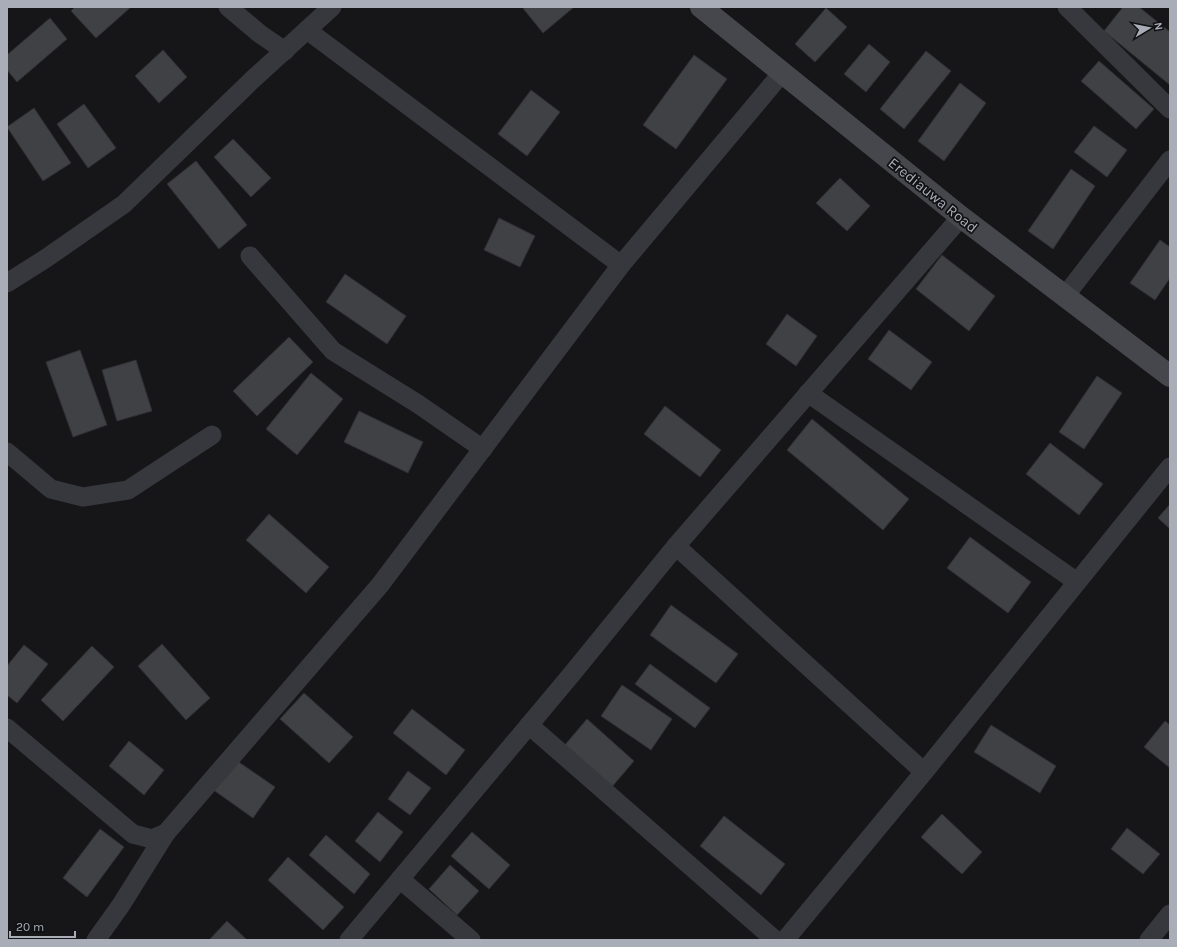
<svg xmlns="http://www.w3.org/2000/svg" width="1177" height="947" font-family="Karla,sans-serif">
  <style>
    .building { fill: #404145; stroke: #303034 }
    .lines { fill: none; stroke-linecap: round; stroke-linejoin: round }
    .street { stroke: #37383d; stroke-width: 19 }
    .secondary { stroke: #45474d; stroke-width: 22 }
    .labels { text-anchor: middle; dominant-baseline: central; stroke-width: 3.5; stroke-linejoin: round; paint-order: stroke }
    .street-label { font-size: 15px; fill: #a8adb8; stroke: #111113 }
  </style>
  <rect width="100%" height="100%" fill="#161618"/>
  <g class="building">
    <polygon points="75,7 131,7 96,38 71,11"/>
    <polygon points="522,7 574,7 543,33"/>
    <polygon points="1123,7 1139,7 1170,32 1170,85 1104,31"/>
    <polygon points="826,8 847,27 815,62 795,44"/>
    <polygon points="50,18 67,39 17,82 7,70 7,55"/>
    <polygon points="869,44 890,62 866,92 844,74"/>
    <polygon points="163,50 187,77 159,103 135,76"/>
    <polygon points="926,51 951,71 904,129 880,109"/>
    <polygon points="694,55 727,79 676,149 643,125"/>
    <polygon points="1099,61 1154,109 1136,129 1081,81"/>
    <polygon points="960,83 986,103 944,161 918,141"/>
    <polygon points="531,90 560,112 527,156 498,134"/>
    <polygon points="84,104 116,148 88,168 57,124"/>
    <polygon points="34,108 71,163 43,181 7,127"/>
    <polygon points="1094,126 1127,150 1107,177 1074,152"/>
    <polygon points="233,139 271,178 251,197 214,157"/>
    <polygon points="196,161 247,225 219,249 167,184"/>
    <polygon points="1071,169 1095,186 1053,249 1028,231"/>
    <polygon points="840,178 870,206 847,231 816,203"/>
    <polygon points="499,218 535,236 520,267 484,250"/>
    <polygon points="1160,240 1170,247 1170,278 1155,300 1130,283"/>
    <polygon points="942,255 995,296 969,331 916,289"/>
    <polygon points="345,274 406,316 387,344 326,302"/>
    <polygon points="787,314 817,336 796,366 766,344"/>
    <polygon points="889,330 932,362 911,390 868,359"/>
    <polygon points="289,337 313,362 257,416 233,391"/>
    <polygon points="80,350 107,425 73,437 46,362"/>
    <polygon points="136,360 152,411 117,421 102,370"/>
    <polygon points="311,373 343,399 297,455 266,429"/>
    <polygon points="1097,376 1122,393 1084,449 1059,432"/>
    <polygon points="665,406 721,450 700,477 644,434"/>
    <polygon points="359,411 423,442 408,473 344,442"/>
    <polygon points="812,419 909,499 883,530 787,450"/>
    <polygon points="1050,443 1103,484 1079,515 1026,474"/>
    <polygon points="1170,504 1170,529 1158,518"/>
    <polygon points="269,514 329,567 306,593 246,540"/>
    <polygon points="970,537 1031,582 1008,613 947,568"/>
    <polygon points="671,605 738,654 716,683 650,635"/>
    <polygon points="162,644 210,698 186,720 138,666"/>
    <polygon points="24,645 48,664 17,703 7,695 7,666"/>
    <polygon points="92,646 114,667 63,721 41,700"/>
    <polygon points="650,664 710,708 695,728 635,684"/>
    <polygon points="622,685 672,719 651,750 601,716"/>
    <polygon points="304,693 353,737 329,763 280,719"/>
    <polygon points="412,709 465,750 446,775 393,733"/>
    <polygon points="587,719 634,761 611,788 564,746"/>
    <polygon points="1165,721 1170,725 1170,768 1144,747"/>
    <polygon points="991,725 1056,766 1040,793 974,752"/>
    <polygon points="129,741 164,770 144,795 109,766"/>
    <polygon points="233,758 275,787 253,818 212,789"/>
    <polygon points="408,771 431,788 410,815 388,799"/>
    <polygon points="378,812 403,832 380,862 355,841"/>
    <polygon points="942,814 982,852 962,874 921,837"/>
    <polygon points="724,816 785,864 761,895 700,846"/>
    <polygon points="1127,828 1160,854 1143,874 1111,849"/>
    <polygon points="100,829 124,847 87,897 63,878"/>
    <polygon points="472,832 510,865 489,889 451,856"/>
    <polygon points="326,835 370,874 354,894 309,855"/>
    <polygon points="288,857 344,907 323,930 268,880"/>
    <polygon points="450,865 479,891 457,915 429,889"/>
    <polygon points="227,921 247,940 209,940"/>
  </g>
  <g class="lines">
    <g class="street">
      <polyline points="228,7 260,34 285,51"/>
      <polyline points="1067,7 1170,109"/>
      <polyline points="307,30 621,265"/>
      <polyline points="250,256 333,351 418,404 483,449"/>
      <polyline points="7,283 45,259 124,204 251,81 332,7"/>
      <polyline points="1065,296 1170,160"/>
      <polyline points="808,393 1077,582"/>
      <polyline points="7,452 51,489 83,497 128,490 212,435"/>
      <polyline points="676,546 924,772"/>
      <polyline points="529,725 775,940"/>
      <polyline points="7,728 133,834 152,839 166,833 380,585 621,265 782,73"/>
      <polyline points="400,879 471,940"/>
      <polyline points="96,940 121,905 166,833"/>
      <polyline points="349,940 571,675 676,546 961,217"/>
      <polyline points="785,940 924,772 1170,467"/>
      <polyline points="1149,940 1170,914"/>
    </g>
    <polyline class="secondary" points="701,7 961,217 1170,376"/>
  </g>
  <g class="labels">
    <g class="street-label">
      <text transform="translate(933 195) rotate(39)">Erediauwa Road</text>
    </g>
  </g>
  <rect width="1177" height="947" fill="none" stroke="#a8adb8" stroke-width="16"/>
  <g transform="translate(1149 28) rotate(80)" stroke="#111113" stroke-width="3" paint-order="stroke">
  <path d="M0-3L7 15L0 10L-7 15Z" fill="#a8adb8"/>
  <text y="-6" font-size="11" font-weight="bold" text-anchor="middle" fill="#a8adb8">N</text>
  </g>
  <path d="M10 931v6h65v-6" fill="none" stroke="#a8adb8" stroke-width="2"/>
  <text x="16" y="931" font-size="12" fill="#a8adb8" stroke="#111113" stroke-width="3" paint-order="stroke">20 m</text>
</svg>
